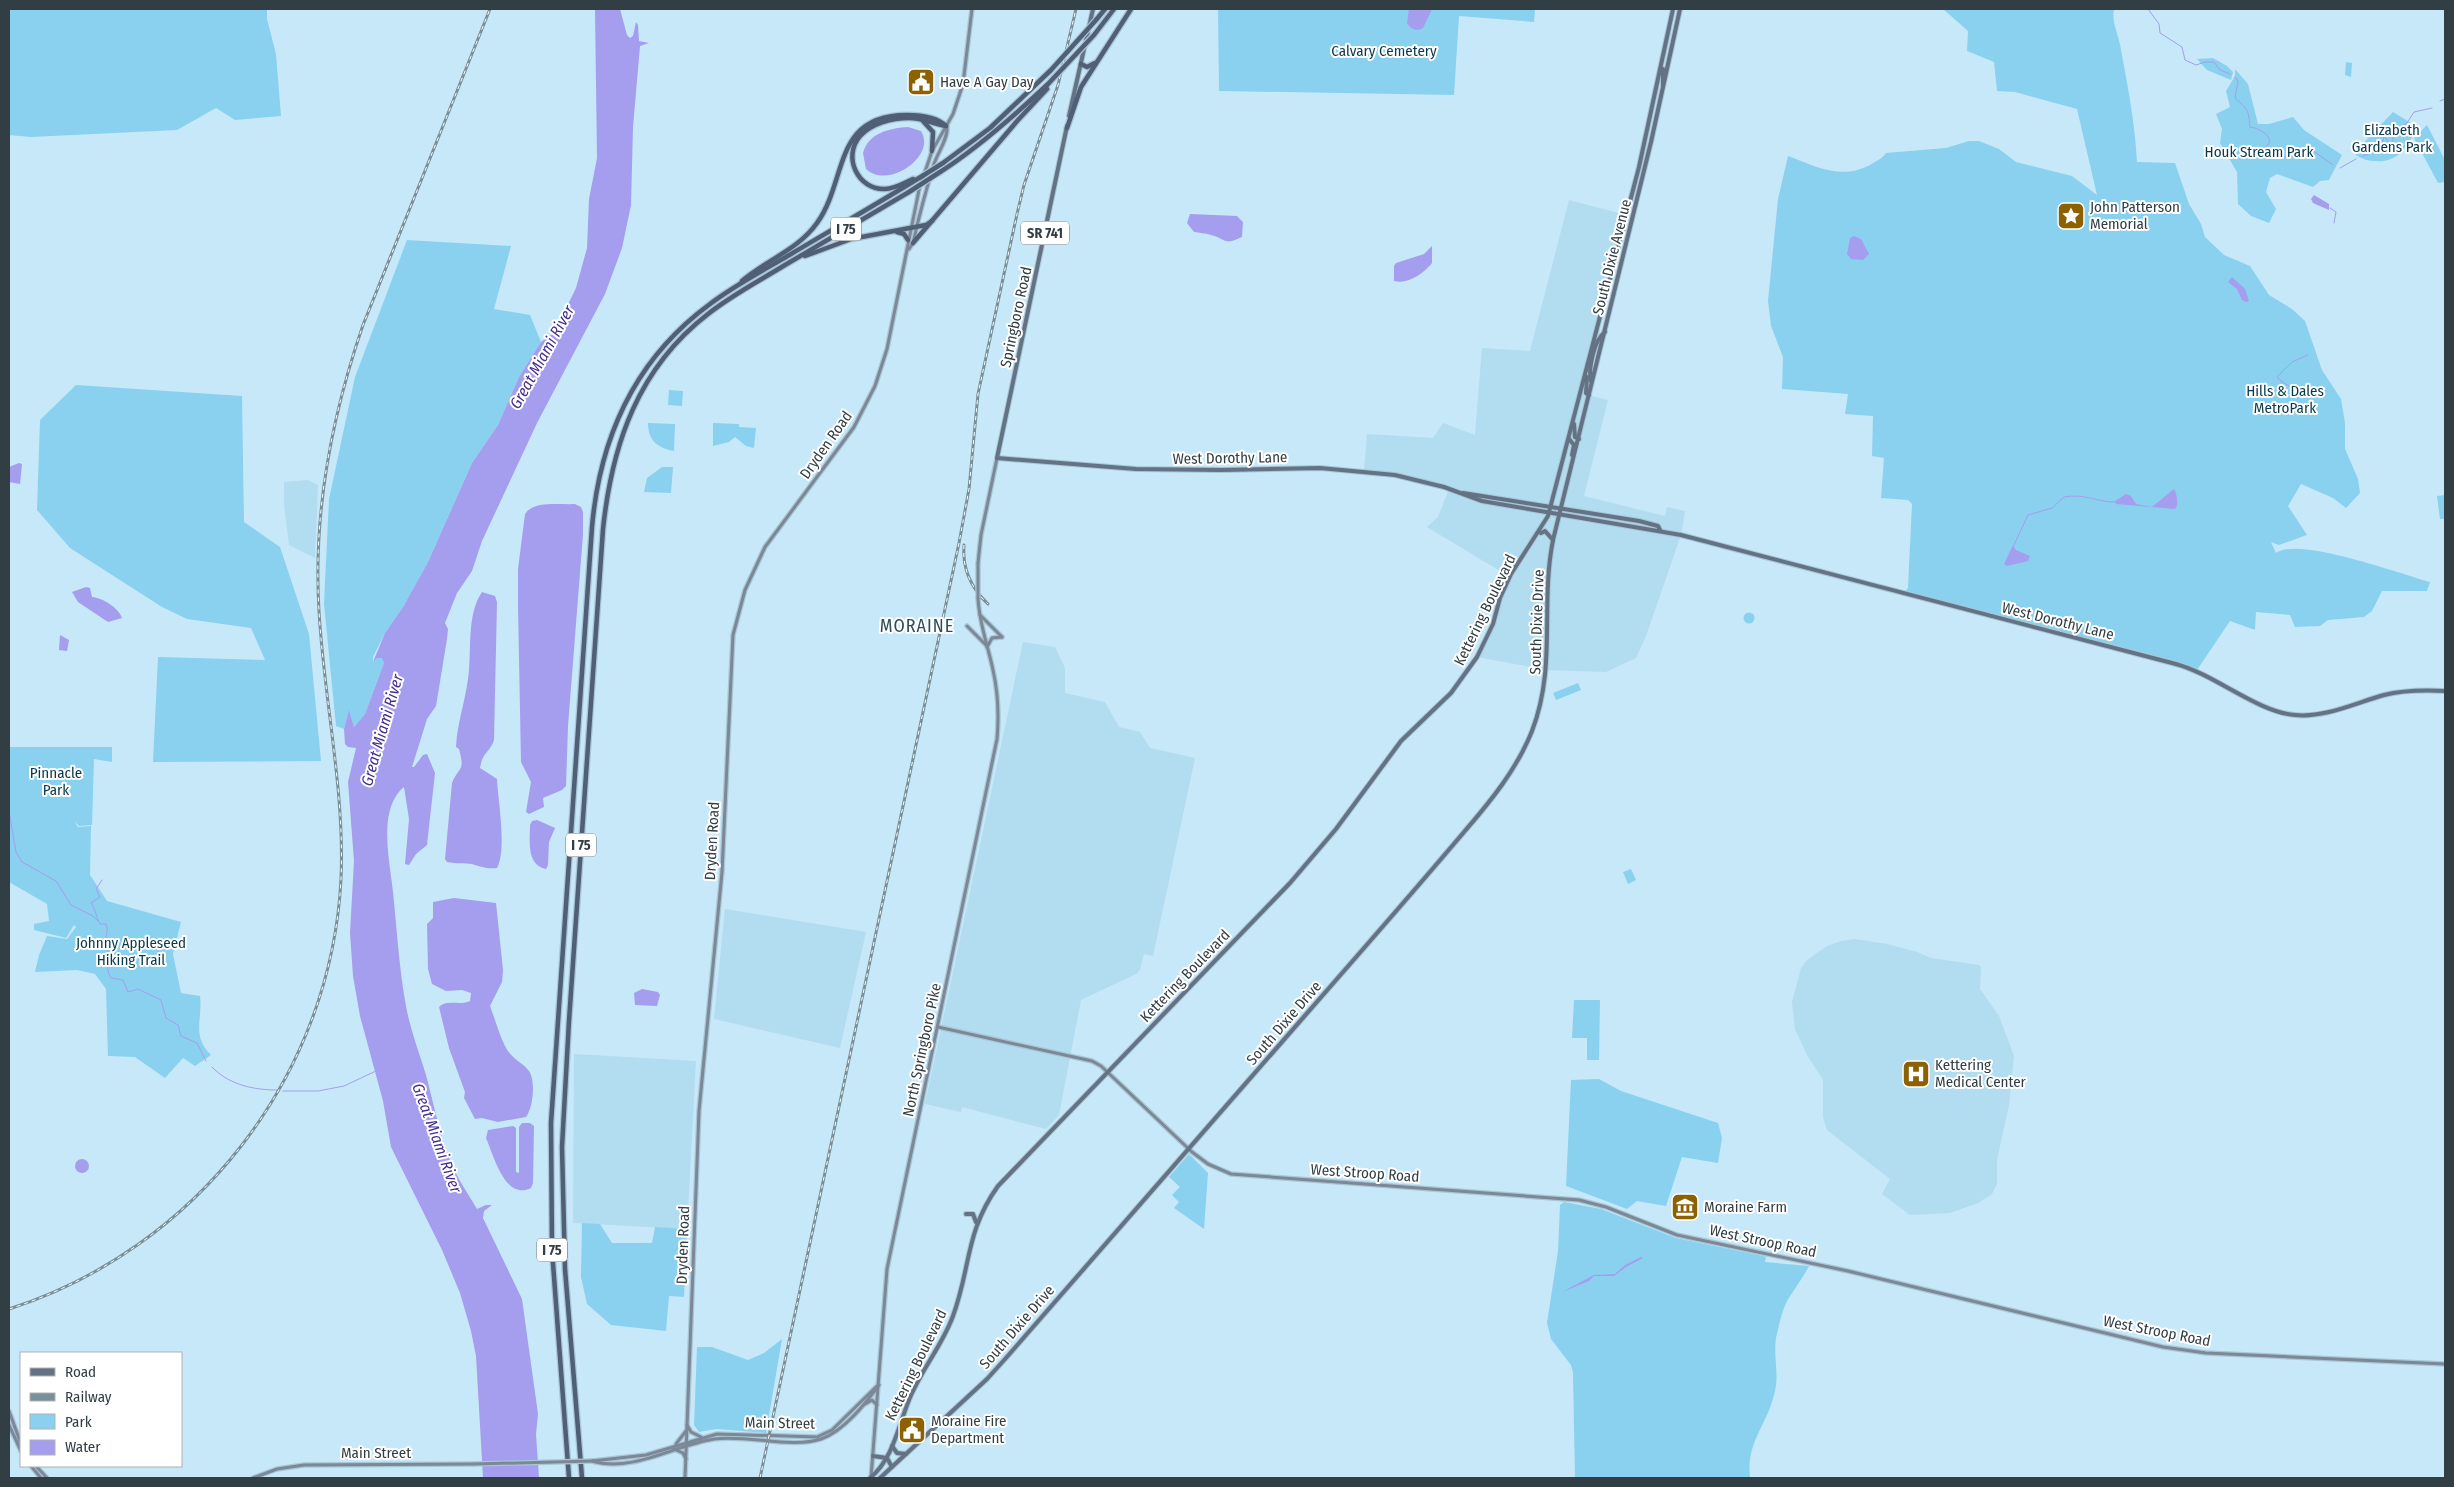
<svg xmlns="http://www.w3.org/2000/svg" width="2454" height="1487" font-family="'Fira Sans Condensed',sans-serif">
  <style>
    .built { fill: #b2dcef }
    .green { fill: #8ad1f0 }
    .water { fill: #a59ded }
    .lines { fill: none; stroke-linecap: round; stroke-linejoin: round }
    .stream { stroke: #a59ded; stroke-width: 1 }
    .secondary-casing { stroke: #a9c6d4; stroke-width: 5.5 }
    .primary-casing { stroke: #a9c6d4; stroke-width: 6 }
    .highway-casing { stroke: #a9c6d4; stroke-width: 7 }
    .secondary { stroke: #7c8797; stroke-width: 3 }
    .primary { stroke: #647285; stroke-width: 4 }
    .highway { stroke: #505f76; stroke-width: 4.5 }
    .rail-casing { stroke: #798f9a; stroke-width: 3 }
    .rail { stroke: #fff; stroke-width: 1; stroke-dasharray: 4; stroke-linecap: butt }
    .secondary-bridge-casing { stroke: #a9c6d4; stroke-width: 5.5; stroke-linecap: butt }
    .highway-bridge-casing { stroke: #a9c6d4; stroke-width: 7; stroke-linecap: butt }
    .secondary-bridge { stroke: #7c8797; stroke-width: 3 }
    .highway-bridge { stroke: #505f76; stroke-width: 4.5 }
    .labels { text-anchor: middle; dominant-baseline: central; stroke-width: 4; stroke-linejoin: round; paint-order: stroke }
    .shield { fill: #fff; stroke: #6f787c; stroke-width: 1 }
    .shield-label { font-size: 14px; font-weight: bold; fill: #313e44 }
    .park-label { font-size: 15px; fill: #09394b; stroke: #fff }
    .poi-label { font-size: 15px; fill: #313e44; stroke: #fff; text-anchor: start }
    .street-label { font-size: 15px; fill: #313e44; stroke: #fff }
    .water-label { font-size: 16px; font-style: italic; fill: #442f8b; stroke: #fff }
    .quarter-label { font-size: 18px; letter-spacing: 1px; fill: #2d4b58; stroke: #fff }
  </style>
  <rect width="100%" height="100%" fill="#c7e8f8"/>
  <g class="built">
    <polygon points="1569,200 1626,215 1582,394 1608,400 1584,496 1665,516 1667,507 1685,511 1681,535 1646,636 1636,658 1606,672 1547,670 1477,657 1493,624 1510,577 1427,527 1438,517 1449,489 1364,471 1367,434 1433,438 1443,423 1475,435 1482,348 1530,351"/>
    <polygon points="308,480 318,485 315,558 289,545 284,505 284,482"/>
    <polygon points="1023,642 1055,647 1065,668 1065,693 1105,702 1119,727 1140,732 1150,748 1195,758 1153,956 1144,954 1140,970 1136,974 1081,1000 1059,1115 1046,1129 962,1107 961,1112 925,1104"/>
    <polygon points="725,909 866,932 840,1048 714,1019"/>
    <polygon points="1855,939 1887,944 1917,952 1931,958 1979,965 1981,967 1980,989 1999,1016 2014,1056 2009,1105 1997,1160 1997,1184 1992,1194 1978,1203 1950,1213 1910,1215 1882,1194 1890,1179 1827,1130 1823,1117 1823,1080 1807,1055 1795,1029 1792,1002 1801,968 1807,960 1827,946 1841,941"/>
    <polygon points="574,1054 696,1061 687,1229 573,1223"/>
  </g>
  <g class="green">
    <polygon points="9,9 267,9 267,19 276,54 281,116 235,120 216,108 177,130 31,137 9,135"/>
    <polygon points="1218,9 1535,9 1534,22 1459,16 1454,95 1219,91"/>
    <path d="M1943,9H2114C2111,22 2119,35 2121,50C2128,87 2135,124 2137,162L2175,163L2189,204L2201,224L2205,237L2224,255L2250,266L2269,295L2292,309L2305,321L2322,370L2341,399L2345,423V449L2358,479L2360,493L2346,508L2333,498L2301,484L2288,506L2307,535L2279,545L2271,542L2276,553C2297,536 2401,574 2430,582L2427,591H2382L2372,611L2364,617L2328,620L2320,626L2295,627L2290,615L2256,612L2255,630L2230,621L2197,670L1904,593L1908,588L1912,504L1908,500L1881,498L1884,458L1872,456L1873,416L1845,414L1848,394L1782,389L1783,357L1771,326L1768,301L1778,199L1788,156C1817,167 1841,180 1870,165C1876,161 1882,159 1886,153L1946,148L1969,141H1979L1999,149L2016,162L2072,176L2097,195L2077,109L2015,92L1997,91L1994,62L1967,51L1968,31Z"/>
    <polygon points="2213,58 2227,66 2233,72 2231,80 2207,70 2197,59"/>
    <polygon points="2346,62 2352,63 2351,77 2345,75"/>
    <polygon points="2235,69 2248,84 2258,124 2269,124 2293,117 2304,130 2342,155 2329,180 2320,181 2313,187 2277,174 2270,178 2266,192 2276,209 2269,223 2251,216 2238,204 2237,172 2220,143 2222,129 2216,114 2230,107 2226,91 2235,76"/>
    <path d="M2393,112L2419,128C2405,146 2400,163 2375,161C2368,161 2362,159 2356,155V151Z"/>
    <polygon points="2427,125 2445,160 2445,182 2438,183 2414,138"/>
    <polygon points="407,240 511,246 494,309 530,315 541,342 519,377 498,425 472,463 428,562 403,607 385,633 373,657 373,662 377,658 383,658 384,663 365,714 354,727 349,711 344,729 336,726 324,604 329,499 355,377"/>
    <polygon points="76,385 242,396 244,522 280,547 309,634 321,761 153,762 158,657 265,660 251,628 187,619 162,607 70,548 37,510 40,420"/>
    <polygon points="669,390 683,391 682,406 668,405"/>
    <path d="M648,423L675,424L674,451C658,448 648,441 648,423Z"/>
    <polygon points="713,423 739,424 739,427 756,428 754,448 746,446 735,437 729,442 713,446"/>
    <polygon points="662,467 673,467 671,493 644,492 647,478"/>
    <polygon points="2445,495 2445,519 2440,519 2437,496"/>
    <circle cx="1749" cy="618" r="5.5"/>
    <polygon points="1578,683 1581,690 1556,700 1553,693"/>
    <path d="M9,747H112V762L94,759L92,825L79,826L74,821L78,827L91,826L90,875L107,901L181,922L173,954L181,993L200,996C203,1020 191,1035 211,1055L195,1066L183,1058L165,1078L135,1057L108,1056L106,989L95,974L77,970L35,972L39,955L47,936L67,939L76,927L74,925L66,938L34,930V924L49,921L47,904L9,882Z"/>
    <polygon points="1631,869 1636,880 1628,884 1623,872"/>
    <polygon points="1574,1000 1600,1000 1599,1060 1587,1060 1587,1038 1572,1038"/>
    <polygon points="1599,1079 1621,1091 1718,1123 1722,1138 1718,1163 1682,1157 1666,1206 1637,1201 1627,1209 1566,1186 1571,1080"/>
    <polygon points="1189,1154 1208,1173 1204,1229 1174,1208 1179,1202 1172,1195 1180,1187 1169,1177"/>
    <path d="M1564,1202L1601,1209L1676,1238L1763,1256L1766,1257L1765,1262L1809,1266C1803,1278 1794,1289 1787,1301C1781,1313 1779,1326 1776,1338C1773,1357 1780,1376 1774,1395C1766,1427 1746,1442 1750,1478H1575L1573,1373L1571,1365L1551,1339L1547,1323L1558,1251L1560,1205Z"/>
    <polygon points="582,1223 600,1224 612,1243 652,1243 655,1227 687,1229 684,1297 669,1296 666,1331 611,1325 587,1304 581,1277"/>
    <polygon points="782,1339 766,1433 716,1429 699,1432 694,1425 697,1347 712,1347 748,1360 764,1353"/>
  </g>
  <g class="water">
    <path d="M595,9H620L627,35L630,38L633,36L636,22L638,25L639,41L649,43L640,46L633,127L631,205L622,248L605,294L537,423L482,541L472,571L457,593L445,623L448,629L447,639L436,706L427,719L412,767H414L423,755L427,754L435,773L427,845L416,854L409,865L405,864L409,819L404,787C377,809 390,862 393,892C397,930 399,968 406,1006C410,1029 419,1052 426,1075C433,1101 438,1127 447,1152C454,1174 466,1190 477,1209L486,1205H492L484,1211L483,1218L522,1299L538,1414L536,1434L539,1478H483L476,1356L471,1331L460,1293L442,1250L391,1147L383,1101L360,1016L353,976L350,933L354,861L348,782L356,748L348,747L345,744L344,729L349,710L354,727L365,714L384,663L382,658H377L373,662L385,633L403,607L428,562L472,463L498,425L519,377L541,342L554,333L576,288L587,248L589,199L597,158Z"/>
    <path d="M1409,9H1432L1423,28C1416,32 1411,29 1407,23Z"/>
    <path d="M908,127L921,131C937,156 888,190 866,169L863,153C868,133 890,128 908,127Z"/>
    <polygon points="2314,195 2329,204 2329,210 2313,203 2311,199"/>
    <path d="M1190,214L1237,216L1243,222L1242,237C1223,246 1227,239 1211,235C1206,233 1199,233 1194,232L1187,223Z"/>
    <polygon points="1854,236 1861,239 1869,254 1863,260 1851,259 1847,254 1850,238"/>
    <path d="M1432,246V263C1424,273 1408,285 1394,281V266L1396,263L1424,254Z"/>
    <polygon points="2232,277 2245,289 2249,301 2246,302 2242,300 2237,289 2228,282"/>
    <polygon points="19,463 22,464 20,484 9,482 9,467"/>
    <path d="M2174,489C2177,493 2179,506 2175,509L2116,504L2115,501L2126,494L2131,496L2136,504L2152,507Z"/>
    <path d="M575,504L581,507L583,512V534L568,726L566,786L562,790L543,798L544,807L529,814L526,812L531,782L521,762L518,606V569L525,514C534,500 559,505 575,504Z"/>
    <polygon points="2013,545 2016,550 2030,556 2028,561 2007,566 2004,564"/>
    <path d="M86,587L90,588L92,597C103,598 119,608 122,618L108,622L78,602L72,592Z"/>
    <path d="M482,592L495,596L497,602L494,740C489,754 483,751 480,768L497,779C498,801 507,849 497,868C487,869 482,867 472,864C465,863 456,864 447,862L445,859L452,783C460,765 465,772 459,749L456,747C457,724 465,702 468,679C472,652 466,615 482,592Z"/>
    <polygon points="60,635 69,640 67,651 59,650"/>
    <path d="M537,820L555,828L549,842L548,865L546,869C526,865 530,840 530,825L532,821Z"/>
    <path d="M454,898L496,903L503,970L502,982L490,1006C495,1019 499,1034 505,1046C512,1060 522,1062 529,1071C536,1081 533,1108 526,1117L498,1122L482,1118L475,1119L464,1098L465,1092L449,1048L439,1007C447,999 461,1006 470,1001L471,993L462,990L446,991L432,984L428,969L427,924L433,918V902Z"/>
    <polygon points="642,989 658,992 660,995 657,1006 635,1005 634,993"/>
    <path d="M522,1123H530L534,1126L533,1183L531,1188C505,1201 494,1156 486,1138L488,1130L513,1126L516,1128V1172L519,1173V1127Z"/>
    <circle cx="82" cy="1166" r="7"/>
    <polygon points="1641,1257 1643,1258 1626,1267 1614,1276 1594,1276 1589,1281 1562,1292 1594,1275 1615,1274 1625,1265"/>
  </g>
  <g class="lines">
    <g class="stream">
      <polyline points="2148,9 2159,24 2160,33 2182,47 2185,60 2196,65 2205,62 2214,62 2220,70 2230,74"/>
      <path d="M2235,77L2238,81L2235,98C2248,110 2248,108 2250,127C2258,128 2268,133 2270,141L2266,147L2272,154C2283,156 2293,161 2300,150H2312L2333,165"/>
      <polyline points="2440,101 2445,99"/>
      <polyline points="2363,156 2372,152 2374,142 2382,144 2384,136 2390,145 2393,143 2393,133 2407,123 2414,112 2432,108"/>
      <polyline points="2340,168 2356,159"/>
      <polyline points="2330,208 2336,212 2334,223"/>
      <path d="M2306,398C2298,387 2285,387 2277,377L2292,362L2308,355"/>
      <path d="M2014,545L2028,515L2052,508L2064,497C2085,493 2099,503 2116,502"/>
      <polyline points="9,811 16,852 22,862 56,881 71,905 93,916 98,921"/>
      <path d="M102,880L96,889L100,897L91,903C96,910 96,917 100,924H106C109,931 105,936 106,944C106,948 108,951 109,955C109,964 105,968 111,978L123,980L128,992L138,989L161,1000L166,1018L178,1025L181,1036L197,1043L206,1061"/>
      <path d="M212,1067C229,1085 254,1090 277,1090"/>
      <polyline points="283,1091 318,1091 344,1086 376,1071"/>
    </g>
    <g class="secondary-casing">
      <g id="secondary">
        <path d="M909,249L913,243C919,216 926,190 934,164C938,152 948,139 947,127"/>
        <polyline points="978,563 981,535 997,458"/>
        <polyline points="980,615 1002,637"/>
        <polyline points="967,626 986,645"/>
        <polyline points="987,647 992,638 1002,637"/>
        <polyline points="938,1027 1092,1061 1101,1066 1192,1152 1208,1164 1231,1174 1579,1200 1606,1207 1677,1235 1848,1271 2163,1347 2206,1353 2445,1364"/>
        <polyline points="865,1404 872,1400 877,1405"/>
        <polyline points="9,1411 21,1444"/>
        <polyline points="9,1425 21,1451"/>
        <polyline points="687,1425 691,1432 701,1437"/>
        <polyline points="676,1444 686,1431"/>
        <polyline points="674,1449 683,1453 686,1459"/>
        <path d="M592,1461C632,1473 675,1445 714,1439C747,1434 791,1449 821,1439C844,1431 865,1404 879,1385"/>
        <polyline points="592,1461 646,1455 717,1434 817,1437 832,1430 877,1386"/>
        <polyline points="31,1466 41,1478"/>
        <polyline points="36,1466 47,1478"/>
        <polyline points="253,1478 277,1469 304,1465 474,1464"/>
        <polyline points="685,1478 699,1111 722,872 733,635 745,590 765,547 854,427 875,386 887,349 919,190 932,151 953,114 963,84 972,9"/>
        <path d="M871,1478L887,1269L997,739C999,716 998,692 993,670C988,646 979,623 978,598"/>
      </g>
    </g>
    <g class="primary-casing">
      <g id="primary">
        <polyline points="1663,86 1663,69"/>
        <polyline points="1069,116 1093,9"/>
        <path d="M1067,126L997,458L1136,469L1222,470L1320,468L1395,475L1444,487L1482,501L1681,535L2176,664C2216,675 2257,712 2295,715C2325,718 2355,703 2384,695C2404,690 2425,690 2445,691"/>
        <polyline points="1587,377 1586,393 1589,395"/>
        <path d="M1591,381C1588,369 1594,340 1605,332"/>
        <polyline points="1574,424 1575,437 1579,439"/>
        <polyline points="1569,439 1574,445 1572,455"/>
        <polyline points="1463,493 1639,521 1658,526 1660,530"/>
        <polyline points="1541,533 1545,531 1553,540"/>
        <polyline points="966,1214 973,1214 976,1222"/>
        <polyline points="892,1446 897,1453 906,1454"/>
        <polyline points="873,1456 887,1458 892,1467"/>
        <path d="M870,1478C893,1459 898,1427 909,1400C921,1370 942,1346 953,1316C971,1267 965,1232 998,1186L1290,883L1336,829L1401,741L1451,693L1477,657L1493,624L1500,598L1511,574L1548,516L1639,167L1673,9"/>
        <path d="M880,1478L987,1379L1006,1358C1125,1220 1245,1085 1364,948C1398,909 1431,871 1464,832C1490,802 1517,769 1532,731C1557,666 1540,606 1553,540L1651,142L1680,9"/>
      </g>
    </g>
    <g class="highway-casing">
      <g id="highway">
        <polyline points="1096,20 1105,9"/>
        <polyline points="1094,35 1114,9"/>
        <polyline points="1081,64 1087,67 1095,63"/>
        <polyline points="923,121 933,132 932,151"/>
        <polyline points="1067,128 1081,87 1131,9"/>
        <polyline points="943,163 990,128 1051,70"/>
        <path d="M940,172C979,147 1014,116 1048,84"/>
        <path d="M913,179C904,183 895,189 885,189C858,190 842,157 860,136C872,123 892,118 909,118C923,118 934,124 946,126"/>
        <polyline points="897,232 904,234 908,240"/>
        <polyline points="913,243 1018,120 1047,89"/>
        <polyline points="805,256 851,239 926,225 932,221"/>
        <path d="M742,281C766,260 798,250 817,223C848,180 832,115 907,115C920,115 937,117 946,126"/>
        <path d="M569,1478L552,1250L551,1123L592,527C600,436 635,359 710,304C735,285 764,270 791,254C835,228 880,202 924,175"/>
        <path d="M582,1478L565,1269L562,1147L569,1021L603,529C612,444 638,368 708,314C732,295 759,281 785,265C826,241 868,216 909,192"/>
      </g>
    </g>
    <use href="#secondary" class="secondary"/>
    <use href="#primary" class="primary"/>
    <use href="#highway" class="highway"/>
    <g class="rail-casing">
      <g id="rail">
        <path d="M964,545C962,569 971,588 988,604"/>
        <path d="M9,1309C196,1249 331,1077 341,879C345,790 324,701 319,611C313,513 331,418 363,325L490,9"/>
        <polyline points="760,1478 959,543 969,489 978,394 1017,214 1024,185 1058,85 1076,9"/>
      </g>
    </g>
    <use href="#rail" class="rail"/>
    <g class="secondary-bridge-casing">
      <g id="secondary-bridge">
        <polyline points="978,563 978,598"/>
        <polyline points="474,1464 592,1461"/>
      </g>
    </g>
    <g class="highway-bridge-casing">
      <g id="highway-bridge">
        <polyline points="1051,70 1096,20"/>
        <polyline points="1048,84 1094,35"/>
        <polyline points="924,175 943,163"/>
        <polyline points="909,192 940,172"/>
      </g>
    </g>
    <use href="#secondary-bridge" class="secondary-bridge"/>
    <use href="#highway-bridge" class="highway-bridge"/>
  </g>
  <defs>
    <g id="civic-square" transform="scale(1.4375)"><rect x="-9" y="-9" width="18" height="18" rx="4" fill="#8b6102" stroke="#fff"/><path d="M-.6-6.5H3V-4.5H.6V-3L4-1V1h2V6H-6V1h2V-1L-.6-3ZM-1.2 2.5V6h2.4V2.5Z" fill="#fff"/></g>
    <g id="sight-square" transform="scale(1.4375)"><rect x="-9" y="-9" width="18" height="18" rx="4" fill="#8b6102" stroke="#fff"/><path d="M0-6L1.8-2.2L6-1.7L2.9 1.2L3.7 5.4L0 3.3L-3.7 5.4L-2.9 1.2L-6-1.7L-1.8-2.2Z" fill="#fff"/></g>
    <g id="hospital-square" transform="scale(1.4375)"><rect x="-9" y="-9" width="18" height="18" rx="4" fill="#8b6102" stroke="#fff"/><path d="M-5-5h3v3.5h4V-5h3V5h-3V1.5h-4V5h-3Z" fill="#fff"/></g>
    <g id="museum-square" transform="scale(1.4375)"><rect x="-9" y="-9" width="18" height="18" rx="4" fill="#8b6102" stroke="#fff"/><path d="M0-6L6-3V-2H-6V-3ZM-5-1h2V3h-2ZM-1-1h2V3h-2ZM3-1h2V3H3ZM-6 4H6V6H-6Z" fill="#fff"/></g>
  </defs>
  <g fill-rule="evenodd">
    <use href="#civic-square" x="921" y="82"/>
    <use href="#sight-square" x="2071" y="216"/>
    <use href="#hospital-square" x="1916" y="1074"/>
    <use href="#museum-square" x="1685" y="1207"/>
    <use href="#civic-square" x="912" y="1430"/>
  </g>
  <g class="labels">
    <g class="shield">
      <rect x="831" y="217.5" width="30" height="23" rx="4"/>
      <rect x="1021" y="221.5" width="48" height="23" rx="4"/>
      <rect x="566" y="833.5" width="30" height="23" rx="4"/>
      <rect x="537" y="1238.5" width="30" height="23" rx="4"/>
    </g>
    <g class="shield-label">
      <text x="846" y="229">I 75</text>
      <text x="1045" y="233">SR 741</text>
      <text x="581" y="845">I 75</text>
      <text x="552" y="1250">I 75</text>
    </g>
    <g class="park-label">
      <text x="1384" y="51">Calvary Cemetery</text>
      <text x="2392" y="130">Elizabeth<tspan x="2392" dy="17">Gardens Park</tspan></text>
      <text x="2259" y="152">Houk Stream Park</text>
      <text x="2285" y="391">Hills &amp; Dales<tspan x="2285" dy="17">MetroPark</tspan></text>
      <text x="56" y="773">Pinnacle<tspan x="56" dy="17">Park</tspan></text>
      <text x="131" y="943">Johnny Appleseed<tspan x="131" dy="17">Hiking Trail</tspan></text>
    </g>
    <g class="poi-label">
      <text x="940" y="82">Have A Gay Day</text>
      <text x="2090" y="207">John Patterson<tspan x="2090" dy="17">Memorial</tspan></text>
      <text x="1935" y="1065">Kettering<tspan x="1935" dy="17">Medical Center</tspan></text>
      <text x="1704" y="1207">Moraine Farm</text>
      <text x="931" y="1421">Moraine Fire<tspan x="931" dy="17">Department</tspan></text>
    </g>
    <g class="street-label">
      <text transform="translate(1612 257) rotate(-76)">South Dixie Avenue</text>
      <text transform="translate(1016 317) rotate(-78)">Springboro Road</text>
      <text transform="translate(826 445) rotate(-55)">Dryden Road</text>
      <text transform="translate(1230 458) rotate(-1)">West Dorothy Lane</text>
      <text transform="translate(1485 610) rotate(-64)">Kettering Boulevard</text>
      <text transform="translate(2058 621) rotate(14)">West Dorothy Lane</text>
      <text transform="translate(1537 622) rotate(-88)">South Dixie Drive</text>
      <text transform="translate(712 841) rotate(-87)">Dryden Road</text>
      <text transform="translate(1185 976) rotate(-46)">Kettering Boulevard</text>
      <text transform="translate(1284 1023) rotate(-49)">South Dixie Drive</text>
      <text transform="translate(922 1050) rotate(-78)">North Springboro Pike</text>
      <text transform="translate(1365 1173) rotate(4)">West Stroop Road</text>
      <text transform="translate(1763 1241) rotate(12)">West Stroop Road</text>
      <text transform="translate(683 1245) rotate(-88)">Dryden Road</text>
      <text transform="translate(1017 1327) rotate(-49)">South Dixie Drive</text>
      <text transform="translate(2157 1331) rotate(11)">West Stroop Road</text>
      <text transform="translate(916 1365) rotate(-64)">Kettering Boulevard</text>
      <text transform="translate(780 1423) rotate(1)">Main Street</text>
      <text x="376" y="1453">Main Street</text>
    </g>
    <g class="water-label">
      <text transform="translate(542 357) rotate(-61)">Great Miami River</text>
      <text transform="translate(382 730) rotate(-74)">Great Miami River</text>
      <text transform="translate(437 1138) rotate(70)">Great Miami River</text>
    </g>
    <g class="quarter-label">
      <text x="917" y="626">MORAINE</text>
    </g>
  </g>
  <rect width="2454" height="1487" fill="none" stroke="#313e44" stroke-width="20"/>
  <rect x="20" y="1352" width="162" height="115" fill="#ffffff" stroke="#adb2b4"/>
  <rect x="30" y="1368" width="25" height="8" fill="#647285" stroke="#adb2b4"/>
  <text x="65" y="1377" font-size="15" fill="#313e44">Road</text>
  <rect x="30" y="1393" width="25" height="8" fill="#798f9a" stroke="#adb2b4"/>
  <text x="65" y="1402" font-size="15" fill="#313e44">Railway</text>
  <rect x="30" y="1414" width="25" height="15" fill="#8ad1f0" stroke="#adb2b4"/>
  <text x="65" y="1427" font-size="15" fill="#313e44">Park</text>
  <rect x="30" y="1440" width="25" height="15" fill="#a59ded" stroke="#adb2b4"/>
  <text x="65" y="1452" font-size="15" fill="#313e44">Water</text>
</svg>
